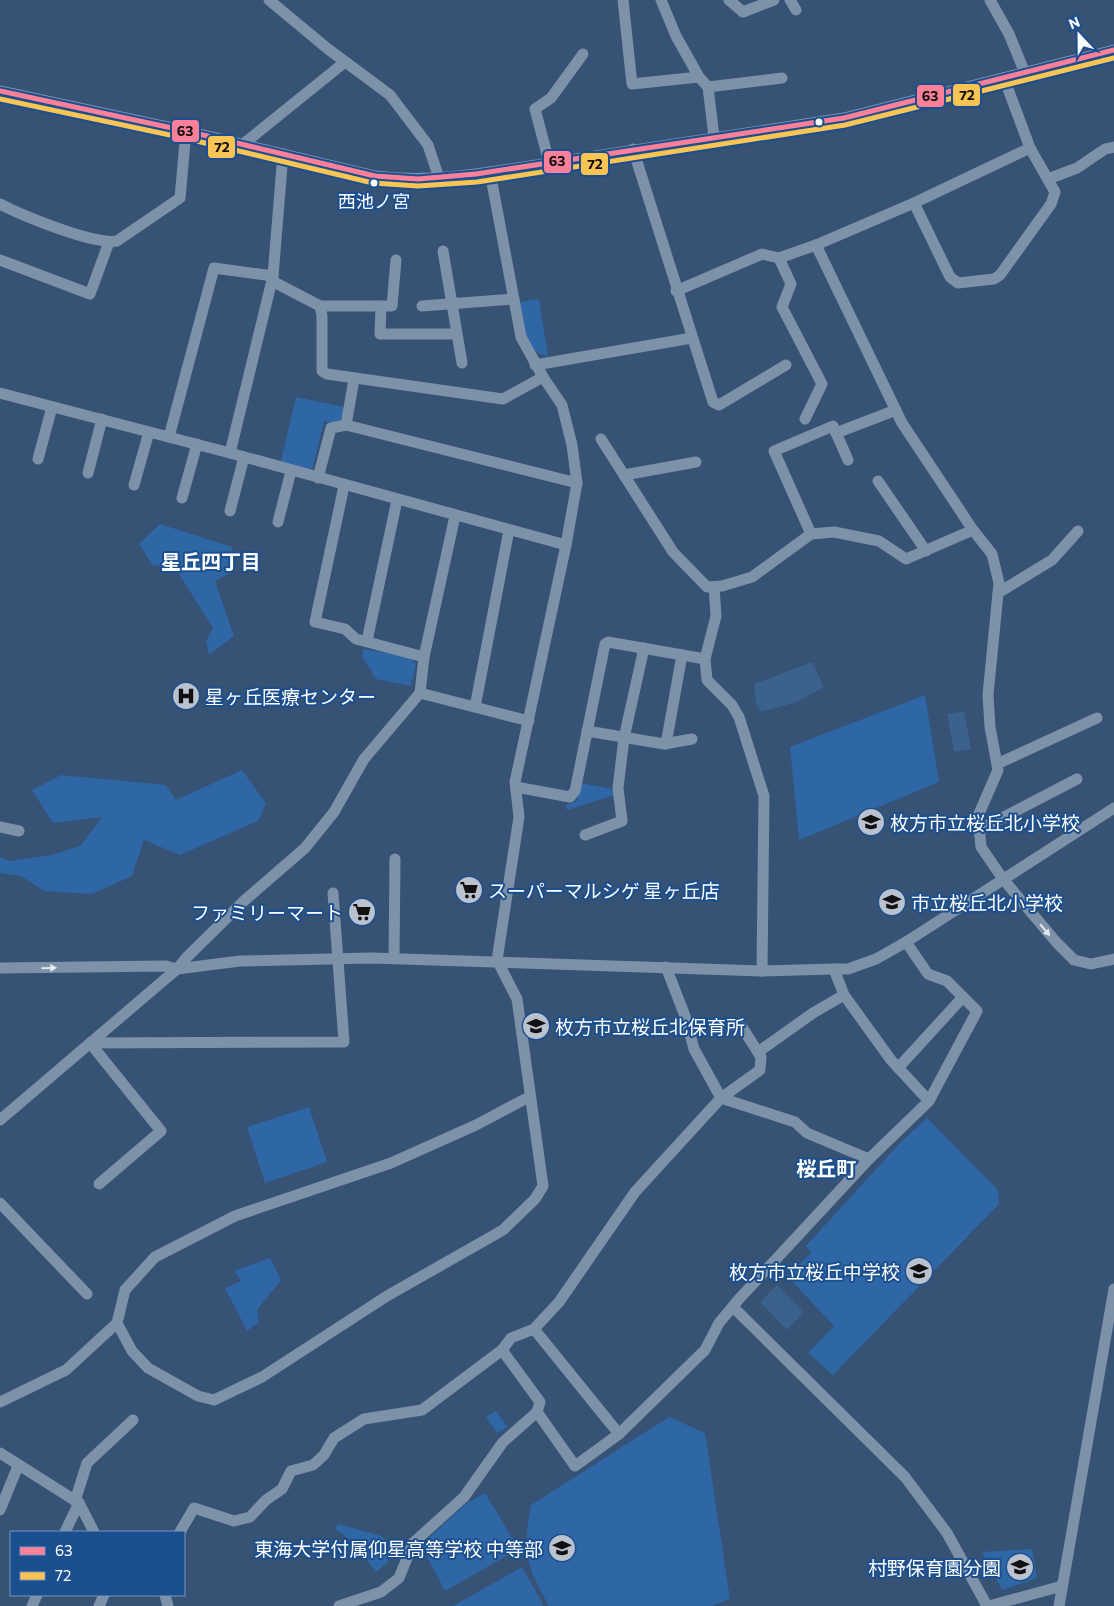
<svg xmlns="http://www.w3.org/2000/svg" width="1114" height="1606" font-family="Commissioner,'Noto Sans JP',sans-serif">
  <style>
    .green { fill: #2f66a5 }
    .water { fill: #3b618d }
    .lines { fill: none; stroke-linecap: round; stroke-linejoin: round }
    .minor { stroke: #7d92a8; stroke-width: 11 }
    .bus-1-casing { stroke: #1b4f8f; stroke-width: 9 }
    .bus-2-casing { stroke: #1b4f8f; stroke-width: 9 }
    .bus-1 { stroke: #ff8098; stroke-width: 5 }
    .bus-2 { stroke: #fcc553; stroke-width: 5 }
    .oneway { fill: #e5e9ee }
    .bus-dot { fill: #fff; stroke: #1b4f8f; stroke-width: 2 }
    .labels { text-anchor: middle; dominant-baseline: central; stroke-width: 4; stroke-linejoin: round; paint-order: stroke }
    .bus-label { font-size: 18px; fill: #fff; stroke: #1b4f8f }
    .poi-label { font-size: 19px; fill: #fff; stroke: #1b4f8f; text-anchor: start }
    .neighbourhood-label { font-size: 20px; font-weight: bold; fill: #fff; stroke: #1b4f8f }
    .line-badge { stroke: #1b4f8f; stroke-width: 2 }
    .pale-badge-label { font-size: 14px; text-anchor: middle; font-weight: bold; fill: #111 }
  </style>
  <rect width="100%" height="100%" fill="#365274"/>
  <g class="green">
    <path d="M539,299L548,357C523,350 522,325 519,302Z"/>
    <polygon points="296,397 344,407 341,420 337,424 324,421 313,467 306,471 280,465"/>
    <polygon points="160,524 232,547 236,570 215,581 234,636 209,655 206,641 213,628 172,563 153,566 139,544"/>
    <polygon points="364,649 409,657 416,664 411,686 376,679 362,656"/>
    <polygon points="925,695 939,782 799,840 790,747"/>
    <polygon points="242,770 266,803 258,821 180,855 144,840 132,876 92,894 44,891 21,876 0,873 0,857 9,861 52,855 80,846 102,817 53,823 32,790 61,775 166,785 176,800"/>
    <polygon points="580,783 612,789 615,795 567,810 566,805 577,801"/>
    <polygon points="309,1107 327,1162 265,1183 247,1127"/>
    <polygon points="927,1118 998,1190 999,1204 833,1375 808,1353 834,1326 787,1276 811,1253 806,1246 899,1144"/>
    <polygon points="270,1258 281,1280 257,1310 259,1322 247,1331 225,1288 241,1281 234,1271"/>
    <polygon points="496,1411 508,1427 497,1433 486,1417"/>
    <path d="M669,1417L705,1433L730,1599L711,1606H549C526,1565 522,1552 531,1505Z"/>
    <polygon points="485,1493 519,1549 445,1591 421,1545 467,1503"/>
    <polygon points="339,1524 381,1536 395,1549 386,1564 376,1572 353,1542 334,1528"/>
    <polygon points="1032,1549 1037,1578 1002,1590 982,1552"/>
    <polygon points="522,1567 544,1606 453,1606"/>
  </g>
  <g class="water">
    <polygon points="812,662 824,687 797,702 761,712 756,704 754,684"/>
    <polygon points="964,711 971,749 954,752 947,714"/>
    <polygon points="777,1285 804,1312 787,1330 760,1302"/>
  </g>
  <g class="lines">
    <g class="minor">
      <polyline points="269,0 328,49 390,95 428,145 439,178"/>
      <polyline points="623,0 632,84 699,77"/>
      <polyline points="661,0 676,36 699,77 708,87 714,137"/>
      <polyline points="729,0 743,12 774,0"/>
      <polyline points="790,0 796,10"/>
      <polyline points="990,0 1009,34 1025,73"/>
      <polyline points="708,87 782,78"/>
      <path d="M0,91L186,131L375,176C413,181 452,178 490,172L844,118L1114,50"/>
      <polyline points="242,145 345,62"/>
      <polyline points="633,149 713,402 719,405 786,365"/>
      <polyline points="549,162 535,109 551,98 583,54"/>
      <polyline points="1048,179 1077,168 1105,149 1114,147"/>
      <polyline points="914,203 950,277 958,283 994,279 1000,275 1051,204 1055,192 1030,148 1004,78"/>
      <path d="M0,204C23,216 94,245 117,241L180,198L186,131"/>
      <polyline points="816,245 902,423 973,530 992,554 999,583 988,695 990,727 998,770 978,816 981,847 1003,879 1057,943 1074,960 1091,964 1114,959"/>
      <polyline points="443,251 462,363"/>
      <polyline points="779,258 791,284 782,307 822,384 805,419"/>
      <polyline points="0,260 90,294 109,242"/>
      <polyline points="272,281 320,306 322,316 322,371 327,374 503,399 543,377"/>
      <polyline points="676,291 762,254 779,258 816,245 914,203 1030,148"/>
      <polyline points="320,306 392,306 396,260"/>
      <polyline points="381,306 380,334 456,334"/>
      <polyline points="422,306 514,299"/>
      <polyline points="535,365 692,338"/>
      <polyline points="0,393 230,453 566,545"/>
      <polyline points="346,425 354,379"/>
      <polyline points="836,433 896,410"/>
      <polyline points="169,437 214,268 273,276"/>
      <polyline points="601,439 673,552 707,587 722,586 752,577 811,534 834,532 879,541 906,559 973,530"/>
      <polyline points="230,453 273,276 283,154"/>
      <polyline points="38,459 52,407"/>
      <polyline points="88,473 102,419"/>
      <polyline points="624,475 696,462"/>
      <polyline points="318,478 331,428 346,425 577,483"/>
      <polyline points="878,481 926,551"/>
      <polyline points="134,485 149,432"/>
      <polyline points="344,486 315,622 345,629 356,639 424,657"/>
      <polyline points="182,498 197,444"/>
      <polyline points="230,511 244,457"/>
      <polyline points="455,516 424,657 420,693 529,721"/>
      <polyline points="278,522 291,471"/>
      <polyline points="811,534 774,451 833,426 848,460"/>
      <polyline points="714,587 716,616 705,659 707,680 732,705 739,717 764,796 762,971"/>
      <polyline points="998,593 1052,560 1078,531"/>
      <polyline points="367,641 397,500"/>
      <polyline points="475,707 509,530"/>
      <polyline points="587,731 664,744 692,739"/>
      <polyline points="666,744 682,655"/>
      <polyline points="997,764 1097,718"/>
      <polyline points="516,787 570,797 575,791 605,644 608,642 705,659"/>
      <polyline points="0,827 19,831"/>
      <polyline points="979,830 1077,779"/>
      <polyline points="585,835 622,821 618,788 624,738 644,648"/>
      <polyline points="394,958 395,859"/>
      <polyline points="0,968 166,966 177,969 240,961 371,958 762,971 834,969 848,969 876,959 906,942 1114,808"/>
      <polyline points="834,969 844,995 891,1060 929,1101"/>
      <polyline points="90,1043 344,1042 333,893"/>
      <polyline points="90,1043 161,1131 99,1184"/>
      <polyline points="758,1052 813,1013 844,995"/>
      <polyline points="898,1068 963,997"/>
      <polyline points="721,1098 795,1122 807,1133 869,1159"/>
      <polyline points="721,1098 760,1070 761,1057 742,1027"/>
      <polyline points="0,1120 177,969 187,957 245,900 305,848 334,812 364,759 420,693"/>
      <polyline points="0,1203 87,1294"/>
      <polyline points="733,1307 905,1477 947,1533 987,1606"/>
      <polyline points="117,1323 132,1351 148,1368 198,1396 214,1400 262,1377 387,1296 503,1230 535,1199 543,1186 517,999 497,960 519,817 515,782 566,545 577,483 572,445 562,405 543,377 521,337 490,172"/>
      <polyline points="534,1329 619,1434"/>
      <polyline points="0,1402 66,1370 117,1323 125,1290 155,1257 235,1216 391,1163 476,1125 529,1097"/>
      <polyline points="537,1412 575,1466 619,1434 705,1350 719,1323 739,1299 869,1159 929,1101 977,1011 947,981 928,974 906,942"/>
      <polyline points="0,1453 79,1503 65,1532"/>
      <polyline points="75,1501 87,1463 133,1420"/>
      <polyline points="79,1503 94,1532"/>
      <polyline points="0,1510 18,1466"/>
      <polyline points="180,1532 194,1508 234,1521 250,1517 266,1500 282,1489 291,1471 313,1465 324,1455 334,1438 364,1419 422,1410 502,1350"/>
      <polyline points="165,1595 168,1606"/>
      <polyline points="32,1606 37,1595"/>
      <polyline points="99,1606 104,1595"/>
      <polyline points="339,1606 381,1592 399,1578 413,1543 464,1497 503,1442 537,1412 540,1402 502,1350 511,1338 534,1329 559,1302 635,1192 721,1098 694,1049 685,1016 666,967"/>
      <polyline points="989,1606 1062,1586"/>
      <polyline points="1059,1606 1114,1289"/>
    </g>
    <g class="bus-1-casing">
      <polyline id="bus-1" points="0,91 186,131 375,176 418,179 476,174 844,118 1114,50"/>
    </g>
    <g class="bus-2-casing">
      <polyline id="bus-2" points="0,99 184,138 373,183 418,186 477,182 845,125 1114,58"/>
    </g>
    <use href="#bus-1" class="bus-1"/>
    <use href="#bus-2" class="bus-2"/>
  </g>
  <defs><path id="oneway-solid" d="M-6-.8H1V-3.2L6.5 0L1 3.2V.8H-6Z" transform="scale(1.25)"/></defs>
  <g class="oneway">
    <use href="#oneway-solid" transform="translate(1045 930) rotate(50)"/>
    <use href="#oneway-solid" transform="translate(49 968) rotate(-1)"/>
  </g>
  <defs>
    <g id="hospital-disc" transform="scale(1.4375)"><circle r="9.5" fill="#b9c2ce" stroke="#1b4f8f"/><path d="M-5-5h3v3.5h4V-5h3V5h-3V1.5h-4V5h-3Z" fill="#111"/></g>
    <g id="school-disc" transform="scale(1.4375)"><circle r="9.5" fill="#b9c2ce" stroke="#1b4f8f"/><path d="M0-5L7-2L0 1L-7-2ZM-4 1L0 2.5L4 1V4Q0 6-4 4Z" fill="#111"/></g>
    <g id="supermarket-disc" transform="scale(1.4375)"><circle r="9.5" fill="#b9c2ce" stroke="#1b4f8f"/><path d="M-6-5.5h2.5l.6 2H6L4.5 2H-2.5L-4.4-4H-6ZM-1.5 3.2a1.3 1.3 0 1 0 .1 0ZM3 3.2a1.3 1.3 0 1 0 .1 0Z" fill="#111"/></g>
  </defs>
  <g fill-rule="evenodd">
    <use href="#hospital-disc" x="186" y="696"/>
    <use href="#school-disc" x="871" y="822"/>
    <use href="#supermarket-disc" x="469" y="890"/>
    <use href="#school-disc" x="892" y="902"/>
    <use href="#supermarket-disc" x="362" y="912"/>
    <use href="#school-disc" x="536" y="1026"/>
    <use href="#school-disc" x="919" y="1271"/>
    <use href="#school-disc" x="562" y="1548"/>
    <use href="#school-disc" x="1020" y="1567"/>
  </g>
  <g class="bus-dot">
    <circle cx="819" cy="122" r="4.5"/>
    <circle cx="374" cy="183" r="4.5"/>
  </g>
  <g class="labels">
    <g class="bus-label">
      <text x="374" y="201">西池ノ宮</text>
    </g>
    <g class="poi-label">
      <text x="205" y="696">星ヶ丘医療センター</text>
      <text x="890" y="822">枚方市立桜丘北小学校</text>
      <text x="488" y="890">スーパーマルシゲ 星ヶ丘店</text>
      <text x="911" y="902">市立桜丘北小学校</text>
      <text x="343" y="912" text-anchor="end">ファミリーマート</text>
      <text x="555" y="1026">枚方市立桜丘北保育所</text>
      <text x="900" y="1271" text-anchor="end">枚方市立桜丘中学校</text>
      <text x="543" y="1548" text-anchor="end">東海大学付属仰星高等学校 中等部</text>
      <text x="1001" y="1567" text-anchor="end">村野保育園分園</text>
    </g>
    <g class="neighbourhood-label">
      <text x="211" y="561">星丘四丁目</text>
      <text x="826" y="1168">桜丘町</text>
    </g>
  </g>
  <g class="line-badge">
    <rect x="952" y="83" width="29" height="24" rx="5" fill="#fcc553"/>
    <rect x="916" y="84" width="29" height="24" rx="5" fill="#ff8098"/>
    <rect x="171" y="119" width="29" height="24" rx="5" fill="#ff8098"/>
    <rect x="207" y="135" width="29" height="24" rx="5" fill="#fcc553"/>
    <rect x="543" y="150" width="29" height="24" rx="5" fill="#ff8098"/>
    <rect x="580" y="152" width="29" height="24" rx="5" fill="#fcc553"/>
  </g>
  <g class="pale-badge-label">
    <text x="967" y="100">72</text>
    <text x="930" y="101">63</text>
    <text x="185" y="136">63</text>
    <text x="222" y="152">72</text>
    <text x="557" y="166">63</text>
    <text x="595" y="169">72</text>
  </g>
  <rect x="10" y="1531" width="175" height="65" fill="#1b4f8f" stroke="#7695bc"/>
  <rect x="20" y="1547" width="25" height="8" fill="#ff8098" stroke="#7695bc"/>
  <text x="55" y="1556" font-size="15" fill="#ffffff">63</text>
  <rect x="20" y="1572" width="25" height="8" fill="#fcc553" stroke="#7695bc"/>
  <text x="55" y="1581" font-size="15" fill="#ffffff">72</text>
  <g transform="translate(1079 35) rotate(338)" stroke="#1b4f8f" stroke-width="4" paint-order="stroke">
  <path d="M0-4L9 19L0 12L-9 19Z" fill="#ffffff"/>
  <text y="-8" font-size="14" font-weight="bold" text-anchor="middle" fill="#ffffff">N</text>
  </g>
</svg>
